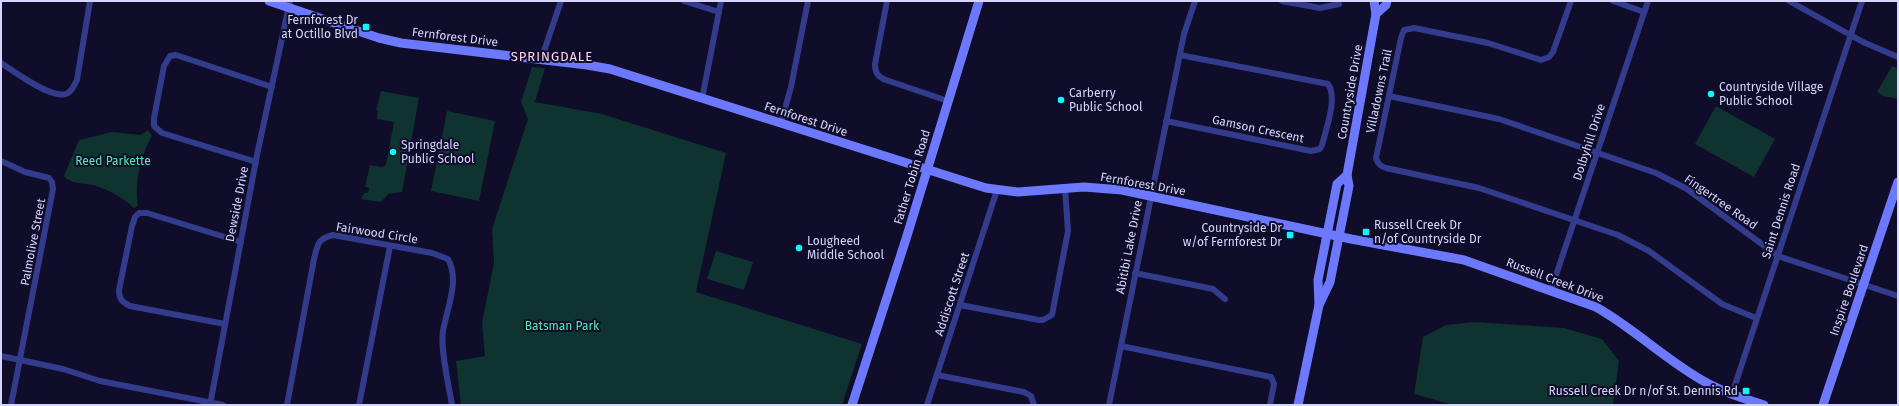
<svg xmlns="http://www.w3.org/2000/svg" width="1899" height="406" font-family="'Fira Sans',sans-serif">
  <style>
    .green { fill: #0f332e }
    .lines { fill: none; stroke-linecap: round; stroke-linejoin: round }
    .street { stroke: #333b8c; stroke-width: 6 }
    .secondary { stroke: #6c79ff; stroke-width: 9 }
    .poi-dot { fill: #01fffa; stroke: #0f0d29; stroke-width: 1.5 }
    .labels { text-anchor: middle; dominant-baseline: central; stroke-width: 4; stroke-linejoin: round; paint-order: stroke }
    .poi-label { font-size: 12px; fill: #d5d5ff; stroke: #0f0d29; text-anchor: start }
    .street-label { font-size: 12px; fill: #d5d5ff; stroke: #0f0d29 }
    .park-label { font-size: 12px; fill: #54ecb4; stroke: #0f0d29 }
    .neighbourhood-label { font-size: 13px; letter-spacing: 1px; fill: #ffd7f5; stroke: #0f0d29 }
  </style>
  <rect width="100%" height="100%" fill="#0f0d29"/>
  <g class="green">
    <polygon points="1892,66 1898,68 1898,99 1883,96 1877,92"/>
    <polygon points="532,67 545,68 535,102 602,114 726,153 696,292 862,344 842,405 461,405 456,361 485,356 482,323 494,263 492,229 528,119 521,102"/>
    <polygon points="381,91 419,98 402,192 388,194 381,202 361,199 364,193 368,193 369,188 365,187 370,165 382,167 386,165 394,122 377,119 378,110 376,110"/>
    <polygon points="1716,106 1775,139 1754,177 1695,144"/>
    <polygon points="447,111 495,121 479,201 431,191"/>
    <path d="M148,130L152,136C141,154 134,184 138,206L134,208C125,199 111,191 99,187C87,182 73,186 64,176L79,140L112,132L141,135Z"/>
    <polygon points="716,251 753,262 744,290 707,279"/>
    <polygon points="1474,322 1564,328 1602,339 1619,361 1613,405 1453,405 1414,394 1423,337 1446,325"/>
  </g>
  <g class="lines">
    <g class="street">
      <polyline points="684,1 719,12"/>
      <path d="M887,1L875,64C875,73 878,77 886,80L948,101"/>
      <polyline points="1282,1 1320,8 1339,4"/>
      <path d="M1571,1L1553,52L1549,57L1541,60L1488,43L1414,28L1404,30L1401,38L1376,158C1378,164 1380,166 1386,168L1479,188L1618,235L1649,251L1722,304L1756,318"/>
      <polyline points="1613,1 1644,12"/>
      <polyline points="1789,1 1863,42 1898,57"/>
      <polyline points="541,60 561,1"/>
      <path d="M1,63C13,71 51,99 66,94C72,92 74,85 77,80L90,1"/>
      <polyline points="1389,96 1499,119 1656,173 1687,189 1778,256 1898,296"/>
      <polyline points="702,99 721,1"/>
      <path d="M1166,121L1311,151L1320,149L1322,145C1326,129 1338,98 1328,84L1180,55"/>
      <polyline points="781,123 791,87 808,1"/>
      <polyline points="1,161 25,172 49,178 52,182 53,189 11,405"/>
      <polyline points="256,162 162,133 154,126 154,118 164,66 170,56 176,55 272,87"/>
      <polyline points="1135,273 1213,289 1225,299"/>
      <polyline points="1551,290 1648,1"/>
      <polyline points="960,305 1039,320 1043,320 1052,315 1068,231 1065,188"/>
      <path d="M225,324L130,306C122,302 119,299 119,290L132,226L135,217L139,213H147L241,242"/>
      <polyline points="1121,346 1271,377 1274,384 1270,405"/>
      <polyline points="1,356 63,369 100,381 223,405"/>
      <polyline points="937,375 1024,392 1031,396 1034,405"/>
      <polyline points="1732,394 1862,1"/>
      <polyline points="210,405 257,155 290,1"/>
      <path d="M287,405L314,259C318,244 317,239 333,235L432,253L448,259C460,280 447,308 443,331C440,348 449,387 452,405"/>
      <polyline points="359,405 390,246"/>
      <polyline points="927,405 997,190"/>
      <polyline points="1109,405 1184,34 1195,1"/>
    </g>
    <g class="secondary">
      <path d="M269,1L379,38L401,43L587,65L610,69L986,188L1018,192L1084,187L1122,190L1351,239L1464,260L1596,307C1635,329 1668,362 1707,383C1725,393 1745,399 1764,405"/>
      <polyline points="1376,14 1386,5 1387,1"/>
      <polyline points="1319,305 1330,282 1349,186 1347,175 1376,14 1374,1"/>
      <polyline points="852,405 906,239 979,1"/>
      <polyline points="1298,405 1319,305 1318,280 1337,184 1347,175"/>
      <polyline points="1823,405 1898,182"/>
    </g>
  </g>
  <g class="poi-dot">
    <rect x="362" y="23" width="8" height="8" rx="2"/>
    <circle cx="1711" cy="94" r="4"/>
    <circle cx="1061" cy="100" r="4"/>
    <circle cx="393" cy="152" r="4"/>
    <rect x="1362" y="228" width="8" height="8" rx="2"/>
    <rect x="1286" y="231" width="8" height="8" rx="2"/>
    <circle cx="799" cy="248" r="4"/>
    <rect x="1742" y="387" width="8" height="8" rx="2"/>
  </g>
  <g class="labels">
    <g class="poi-label">
      <text x="358" y="20" text-anchor="end">Fernforest Dr<tspan x="358" dy="14">at Octillo Blvd</tspan></text>
      <text x="1719" y="87">Countryside Village<tspan x="1719" dy="14">Public School</tspan></text>
      <text x="1069" y="93">Carberry<tspan x="1069" dy="14">Public School</tspan></text>
      <text x="401" y="145">Springdale<tspan x="401" dy="14">Public School</tspan></text>
      <text x="1374" y="225">Russell Creek Dr<tspan x="1374" dy="14">n/of Countryside Dr</tspan></text>
      <text x="1282" y="228" text-anchor="end">Countryside Dr<tspan x="1282" dy="14">w/of Fernforest Dr</tspan></text>
      <text x="807" y="241">Lougheed<tspan x="807" dy="14">Middle School</tspan></text>
      <text x="1738" y="391" text-anchor="end">Russell Creek Dr n/of St. Dennis Rd</text>
    </g>
    <g class="street-label">
      <text transform="translate(455 37) rotate(7)">Fernforest Drive</text>
      <text transform="translate(1379 91) rotate(-78)">Villadowns Trail</text>
      <text transform="translate(1350 92) rotate(-80)">Countryside Drive</text>
      <text transform="translate(806 119) rotate(18)">Fernforest Drive</text>
      <text transform="translate(1258 129) rotate(12)">Gamson Crescent</text>
      <text transform="translate(1589 142) rotate(-72)">Dolbyhill Drive</text>
      <text transform="translate(912 177) rotate(-73)">Father Tobin Road</text>
      <text transform="translate(1143 184) rotate(10)">Fernforest Drive</text>
      <text transform="translate(1721 202) rotate(35)">Fingertree Road</text>
      <text transform="translate(237 204) rotate(-79)">Dewside Drive</text>
      <text transform="translate(1781 211) rotate(-72)">Saint Dennis Road</text>
      <text transform="translate(377 233) rotate(9)">Fairwood Circle</text>
      <text transform="translate(33 242) rotate(-79)">Palmolive Street</text>
      <text transform="translate(1129 247) rotate(-79)">Abitibi Lake Drive</text>
      <text transform="translate(1555 280) rotate(21)">Russell Creek Drive</text>
      <text transform="translate(1849 290) rotate(-71)">Inspire Boulevard</text>
      <text transform="translate(952 294) rotate(-72)">Addiscott Street</text>
    </g>
    <g class="park-label">
      <text x="113" y="161">Reed Parkette</text>
      <text x="562" y="326">Batsman Park</text>
    </g>
    <g class="neighbourhood-label">
      <text x="552" y="56">SPRINGDALE</text>
    </g>
  </g>
  <rect width="1899" height="406" fill="none" stroke="#d5d5ff" stroke-width="4"/>
</svg>
